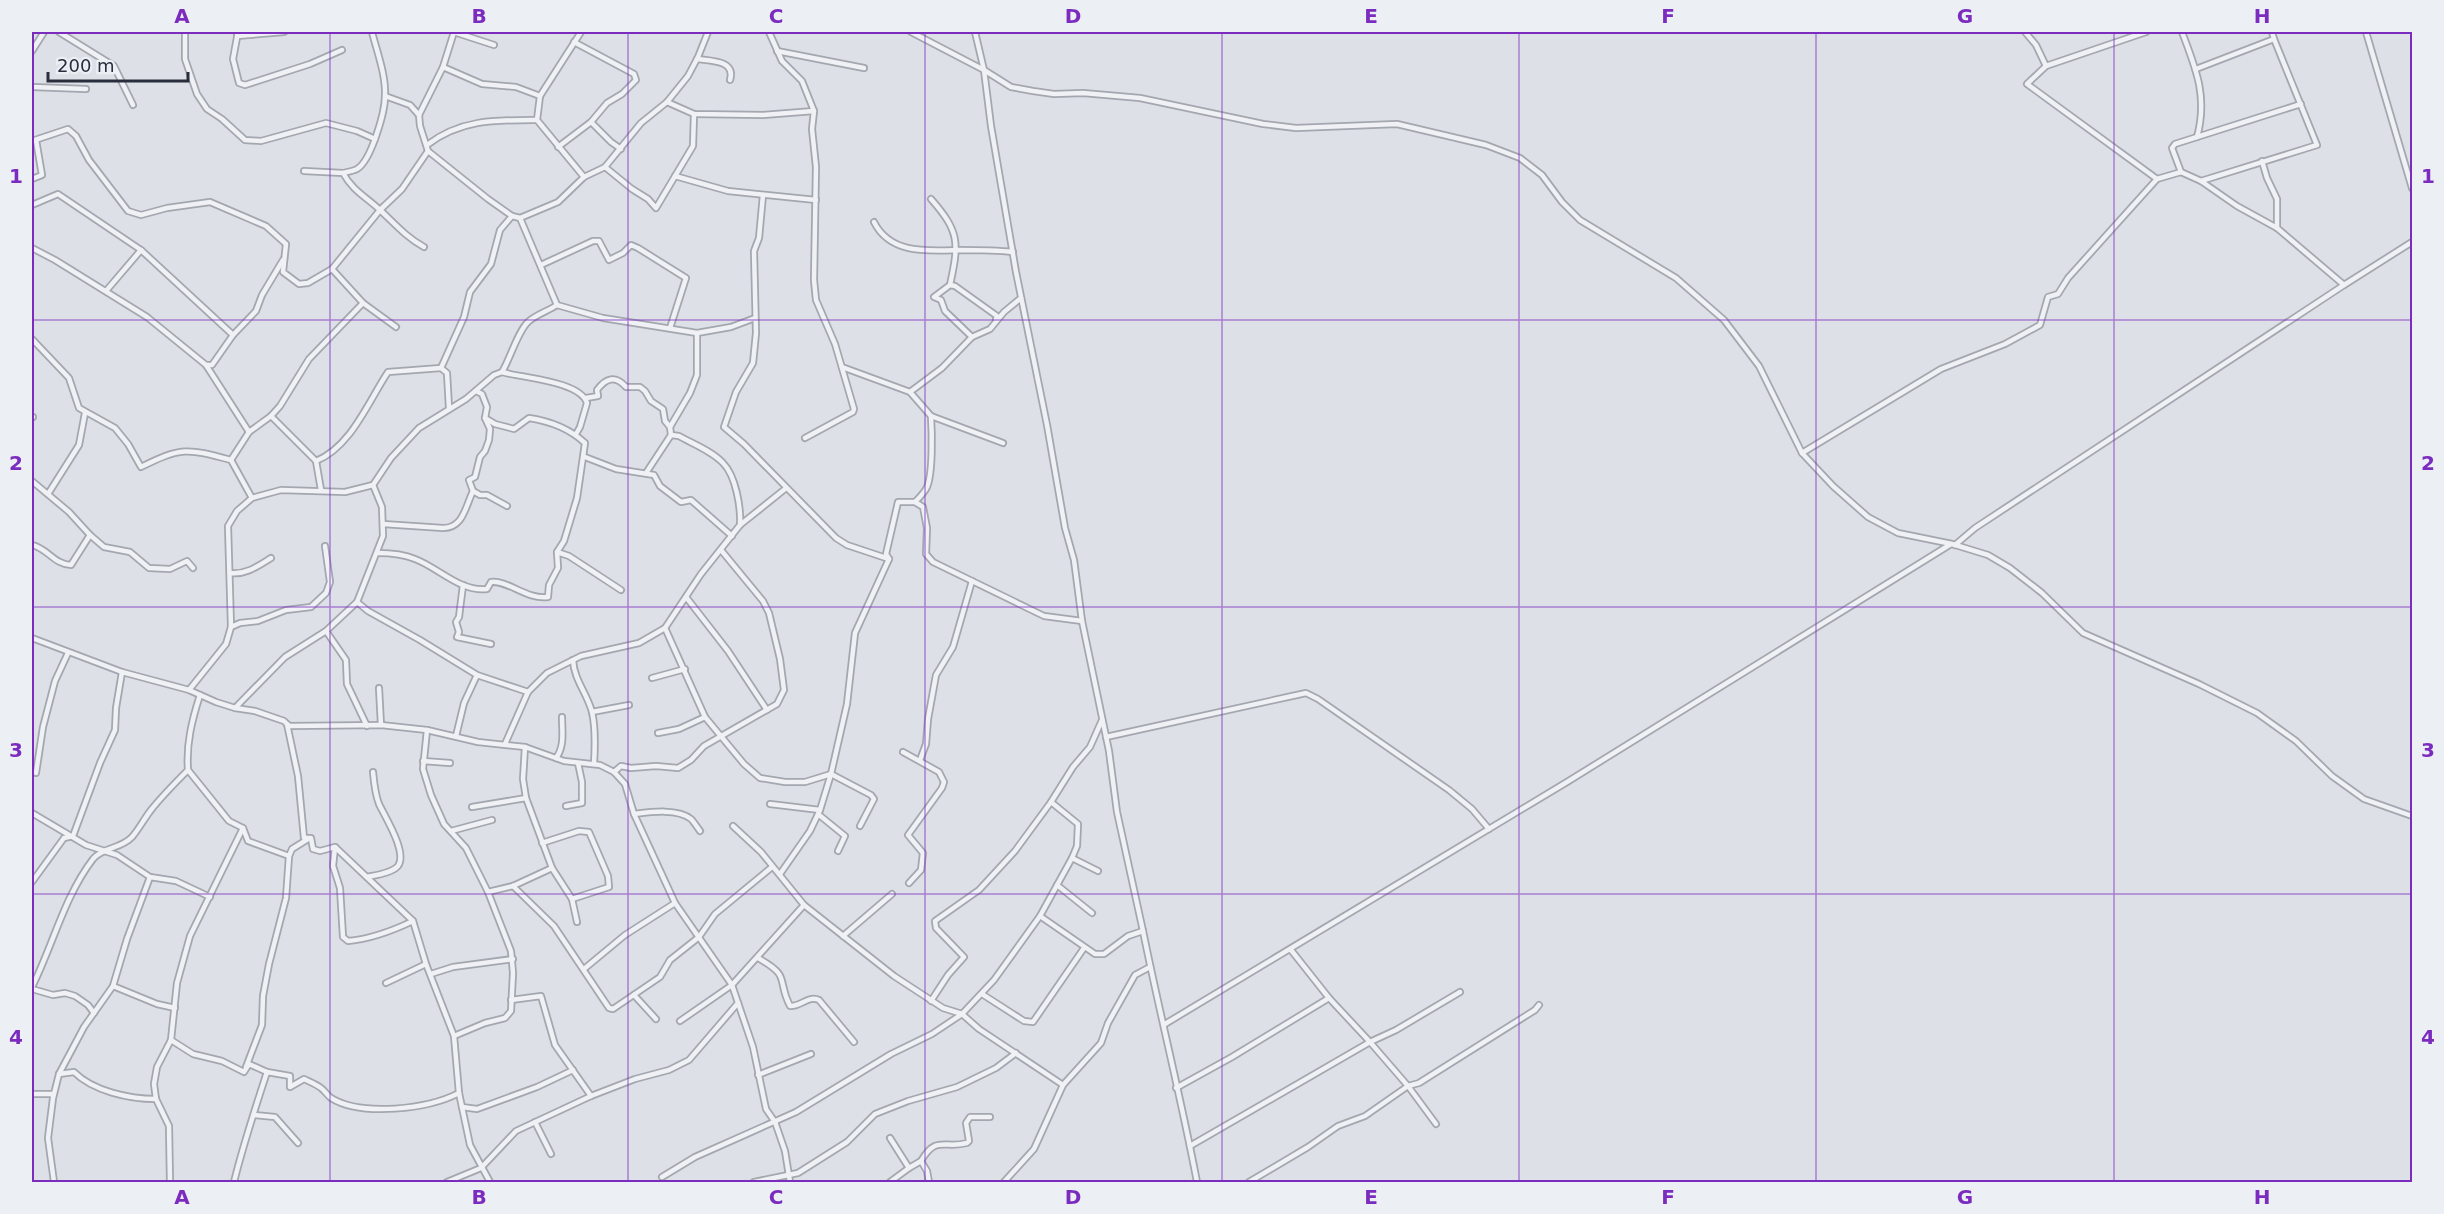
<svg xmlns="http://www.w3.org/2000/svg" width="2444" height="1214" font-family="'DejaVu Sans',sans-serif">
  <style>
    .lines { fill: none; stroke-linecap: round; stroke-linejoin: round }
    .minor-casing { stroke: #a3a7af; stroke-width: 8 }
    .minor { stroke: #eff1f4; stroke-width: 4.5 }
    .grid { fill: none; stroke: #7b2cbf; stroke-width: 1.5; stroke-opacity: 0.55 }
    .neatline { fill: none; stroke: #7b2cbf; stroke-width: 2 }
    .grid-label { font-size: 20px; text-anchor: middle; font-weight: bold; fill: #7b2cbf }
  </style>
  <rect width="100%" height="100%" fill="#dde0e6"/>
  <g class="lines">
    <g class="minor-casing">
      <g id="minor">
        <polyline points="59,32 114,66 133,105"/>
        <polyline points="185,32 185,59 197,94 207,109 222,119 245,140 261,141 326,123 357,131 375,139"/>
        <polyline points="238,32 233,59 239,83 245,85 310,64 342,50"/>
        <polyline points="454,32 443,67 419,115 420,126 428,151 488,199 512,216 520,218 557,305"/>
        <polyline points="454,32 494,45"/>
        <polyline points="581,32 540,96 537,120 584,177"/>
        <polyline points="769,32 782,61 802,81 814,111 812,129 816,167 814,280 816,300 835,344 854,409 853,412 805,438"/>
        <polyline points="911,32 984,70 1011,87 1033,91 1054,94 1083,93 1140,98 1263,124 1296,128 1397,124 1486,145 1520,158 1542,175 1562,202 1580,220 1676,278 1724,320 1759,366 1802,453 1833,486 1868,517 1898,533 1952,544 1988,555 2010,568 2042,593 2083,633 2199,684 2257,713 2296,741 2332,776 2364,799 2412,816"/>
        <polyline points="975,32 984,70 991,126 1016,272 1047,425 1065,528 1074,560 1082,621 1109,751 1117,812 1143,931 1128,936 1104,954 1095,954 1040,916"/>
        <polyline points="2025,32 2036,45 2046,66"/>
        <path d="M2182,32C2196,69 2208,97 2197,137L2301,104"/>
        <polyline points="2366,32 2412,188"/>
        <polyline points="237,36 284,32"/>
        <polyline points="32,51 44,32"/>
        <polyline points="777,51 864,68"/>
        <path d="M697,59C711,61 736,60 730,80"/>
        <polyline points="443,67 482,84 516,87 540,96"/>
        <polyline points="2196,69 2274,39 2272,32"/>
        <polyline points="32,87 86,89"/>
        <polyline points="385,96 410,105 419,115"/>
        <polyline points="667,102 694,114 763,115 814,111"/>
        <polyline points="591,122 611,142 621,149"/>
        <polyline points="32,141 68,129 76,136 89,160 128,211 141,215 167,208 210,202 266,226 286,244 283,272 299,284 308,283 332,269 380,210 402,189 428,151"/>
        <path d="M427,145C461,119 496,120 537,120"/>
        <polyline points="558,147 591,122 607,103 622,94 636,80 634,74 574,42"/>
        <polyline points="2262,161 2267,178 2277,199 2277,228"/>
        <polyline points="605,167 632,189 648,199 656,208 693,146 694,114"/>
        <path d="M304,171L343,173C352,190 366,197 380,210C395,224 406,237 424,247"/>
        <polyline points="2181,172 2172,148 2175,144 2197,137"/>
        <path d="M343,173C347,172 353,171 357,169C371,161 385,112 385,96C386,75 377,52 372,32"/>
        <polyline points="675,176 728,191 816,200"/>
        <polyline points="32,179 42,175 36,140"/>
        <polyline points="2201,181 2317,145 2274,39"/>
        <polyline points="763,195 759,238 754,251 756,333 753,363 736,392 724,427 744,444 836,538 847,545 889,559"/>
        <path d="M931,199C960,232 959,243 950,285L934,297L941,300L945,311L972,337"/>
        <polyline points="32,205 58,194 141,250 233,335"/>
        <polyline points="520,218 558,202 584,177 605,167 641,123 667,102 688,76 698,57 708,32"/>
        <path d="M874,222C890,254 926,251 957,250C975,250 995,250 1013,252"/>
        <polyline points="32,248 55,260 147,317 206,365 249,432"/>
        <polyline points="541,265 593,241 599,241 609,260 623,253 631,245 638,248 686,278 670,328"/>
        <polyline points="332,269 363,303 396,327"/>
        <polyline points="950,285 955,286 997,316 996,319"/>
        <polyline points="2344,285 2412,242"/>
        <polyline points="106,291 141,250"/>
        <path d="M32,339L69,378L79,408L115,428L128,444L141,467C181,447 187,448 231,460L252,498"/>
        <polyline points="206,365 212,365 233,335 256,311 262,295 283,260"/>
        <polyline points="842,367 910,392 931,416 1003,443"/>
        <path d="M502,372C522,378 580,381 587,403L580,427L576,434"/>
        <polyline points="910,392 942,368 972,337 990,329 1004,312 1021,298"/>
        <path d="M586,398L598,396L597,390C606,378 615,375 626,387H640L645,391L651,401L663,409L665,421L670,427"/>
        <polyline points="449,408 447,373 441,368 464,317 470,292 491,264 500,230 512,216"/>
        <polyline points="271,416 316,461 321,490"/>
        <polyline points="32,417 33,417"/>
        <path d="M671,435L679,436C693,444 712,451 723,463C736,476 741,508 740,525"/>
        <polyline points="1802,453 1941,369 2005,344 2040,325 2048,297 2058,294 2068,278 2157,179"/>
        <polyline points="585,457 616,469 654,475 660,486 681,502 691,500 732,536"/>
        <polyline points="231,460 249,432 271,416 280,406 309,359 363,303"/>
        <path d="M316,461C351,447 368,402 388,372L441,368"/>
        <polyline points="646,473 671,435 670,427 690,393 697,375 697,333"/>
        <polyline points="32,481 69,512 90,535 104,547 130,552 149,568 170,569 187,561 193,568"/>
        <polyline points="473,491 480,495 487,495 507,506"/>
        <polyline points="48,494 79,445 85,413"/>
        <path d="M915,502C919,498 925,492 927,487C933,473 932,432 931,416"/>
        <path d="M383,524L443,528C463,528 465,508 473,491L469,480L475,477L480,457L485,451L489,440L490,429L485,418L487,407L482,394L476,391"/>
        <path d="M32,545C47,548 55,565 71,565L90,535"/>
        <polyline points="1955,545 1975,528 2344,285 2277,228 2237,206 2201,181 2181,172 2157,179 2027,84 2046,66 2146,32"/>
        <polyline points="557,552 569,556 621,590"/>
        <path d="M378,553C391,553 403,554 415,559C439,568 460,592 487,589L491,582C508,580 527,600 548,597L549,585L558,568L557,552L564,541L577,498L585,443C570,429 549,421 529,418L514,429L495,424L485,418"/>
        <path d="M230,573C246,575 258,566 271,558"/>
        <polyline points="463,585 459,617 456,622 459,632 457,637 491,644"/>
        <polyline points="686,597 728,651 767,710"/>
        <polyline points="357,602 368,611 420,640 477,675 528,692"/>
        <polyline points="231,627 240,623 258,621 286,610 311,607 326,593 330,582 325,546"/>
        <polyline points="665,628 705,717 744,764 760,778 785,782 805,782 831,774 871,795 874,799 860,826"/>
        <polyline points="326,631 346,660 347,684 367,726"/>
        <polyline points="32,638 122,672 189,690 216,702 235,708 255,711 284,721 287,724 298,776 304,838 311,838 313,849 320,851 335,847 413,921 426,964 454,1036 459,1093 470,1145 490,1182"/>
        <path d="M573,660C574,680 587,693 592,712C596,729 595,748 594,764"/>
        <polyline points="652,678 685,669"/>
        <polyline points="379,688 381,725"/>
        <path d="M189,690L226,644L231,627L228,526L237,511L252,498L281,490L345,492L373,485L391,458L419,428L466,399L494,375L502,372C510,359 518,331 528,322C535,315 548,311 557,305L603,318L697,333L731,327L755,318"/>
        <polyline points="235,708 285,657 326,631 357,602 383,536 382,507 373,485"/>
        <polyline points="592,712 629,705"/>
        <polyline points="287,724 290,726 381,725 427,730 478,742 525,747 564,761 600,765 614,772 625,784 634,814 675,903 732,985 753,1047 766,1109 775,1122 785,1151 790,1182"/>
        <polyline points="427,730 423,769 431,795 444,824 466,848 488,892 513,886 552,868 526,798 523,779 525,747"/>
        <polyline points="658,733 679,729 705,717"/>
        <polyline points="456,736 464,703 477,675"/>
        <polyline points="1106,737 1306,693 1318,699 1449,790 1472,809 1489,829"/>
        <polyline points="505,744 528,692 547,673 581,656 639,643 665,628 701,574 740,525 785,489"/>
        <polyline points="903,752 939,772 944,782 942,788 908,835 923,853 921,870 909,883"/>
        <path d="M556,758C565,746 562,731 562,717"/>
        <polyline points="920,760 926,744 928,719 936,675 953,647 972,581"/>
        <polyline points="423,761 450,763"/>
        <polyline points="188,770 229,821 243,828 248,841 289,856 292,849 308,839"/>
        <polyline points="614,772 621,766 631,768 656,766 678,768 691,760 704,746 777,704 784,690 780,659 769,613 763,601 721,550"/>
        <polyline points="36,773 43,727 55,681 68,653"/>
        <polyline points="770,804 820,810"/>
        <polyline points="566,806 582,803 582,782 578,763"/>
        <polyline points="472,807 526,798"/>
        <polyline points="32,813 86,845 117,855 150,877 176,881 210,897"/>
        <path d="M634,814C650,812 678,808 691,819C694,822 697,827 700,831"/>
        <polyline points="818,814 845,836 838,851"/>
        <polyline points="733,826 761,852 804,905 894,976 943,1008 962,1014 979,1029 1063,1085"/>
        <polyline points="451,831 492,820"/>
        <polyline points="542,843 579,831 589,832 608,876 609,887 572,899 552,868"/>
        <path d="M335,847L333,866L340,888L343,937L348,941C371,939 392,931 413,921"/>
        <polyline points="1072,858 1098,871"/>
        <polyline points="780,874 810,831 820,810 831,774 847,704 855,633 889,559 886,554 898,502 915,502 923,507 927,528 926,554 933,562 1044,616 1082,621"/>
        <path d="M367,877C376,875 392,873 398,866C408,853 385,817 379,804C375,794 374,783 373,772"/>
        <polyline points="32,882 64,838 73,836 100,763 115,730 116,708 122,672"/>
        <polyline points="1057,885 1092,913"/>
        <polyline points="513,886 554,926 609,1008 613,1009 660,977 670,960 699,937 715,914 772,867"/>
        <polyline points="572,899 577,922"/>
        <path d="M1143,931C1160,1015 1181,1098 1197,1182"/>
        <polyline points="843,936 892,894"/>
        <polyline points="1291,950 1329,998"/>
        <path d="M758,958C792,977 776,979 790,1006C801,1007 808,995 819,1000L854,1042"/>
        <polyline points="584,969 625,935 675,903"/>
        <polyline points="431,974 453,967 513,959"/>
        <polyline points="386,983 426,964"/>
        <polyline points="113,986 157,1004 175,1008"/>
        <path d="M32,987C53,945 64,897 93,859C103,847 121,849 132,837C139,829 144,819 151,810C162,796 175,783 188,770C186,744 192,720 200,695"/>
        <polyline points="32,989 53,995 65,993 75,996 88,1005 94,1013"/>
        <polyline points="982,994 1024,1021 1033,1022 1084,948"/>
        <polyline points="634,995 656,1019"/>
        <polyline points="511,1000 541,996 555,1045 591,1096"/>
        <polyline points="931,1001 948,975 964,957 936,928 935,921 979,890 1015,851 1051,802 1073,767 1090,747 1102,720"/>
        <polyline points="680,1021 732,985 804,905"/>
        <polyline points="1165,1024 1567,782 1951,544"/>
        <polyline points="454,1036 485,1023 505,1018 511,1011 513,973 511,951 488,892"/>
        <path d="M171,1040L193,1054L222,1061L244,1072L249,1064L267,1072L290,1076V1087L304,1079C310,1082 316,1084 321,1088C325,1091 327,1095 331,1098C362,1117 428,1109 459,1093"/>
        <polyline points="246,1067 262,1025 263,996 269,964 286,898 289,856"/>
        <path d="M59,1074L74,1072C93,1091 129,1099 156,1099"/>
        <polyline points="758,1075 811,1054"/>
        <polyline points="1176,1088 1232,1057 1329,998 1370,1042 1190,1146"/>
        <polyline points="32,1094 53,1094 53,1097"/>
        <polyline points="462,1107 477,1109 537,1087 573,1070"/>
        <polyline points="254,1115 275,1117 298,1143"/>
        <polyline points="535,1122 551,1154"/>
        <polyline points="1436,1124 1408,1086 1419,1083 1535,1010 1539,1005"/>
        <path d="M921,1161C936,1135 944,1149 967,1143L969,1141L966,1123L970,1117H990"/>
        <polyline points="909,1168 921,1161 927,1171 929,1182"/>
        <polyline points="662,1177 695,1157 796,1112 891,1054 932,1034 962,1014 994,980 1040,916 1072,858 1077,846 1078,824 1051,802"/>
        <polyline points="54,1182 48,1138 53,1098 59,1074 84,1027 113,986 127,939 150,877"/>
        <polyline points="170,1182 169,1126 156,1099 154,1084 157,1067 171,1040 177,983 190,936 243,828"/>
        <path d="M234,1182C243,1145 255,1109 267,1072"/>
        <polyline points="447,1182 481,1168 516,1131 591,1096 635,1079 669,1070 689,1060 738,1003"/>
        <polyline points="754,1182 798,1173 847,1142 875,1114 908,1101 957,1087 996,1068 1016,1053"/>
        <polyline points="890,1182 909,1168 890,1138"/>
        <polyline points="1004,1182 1034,1149 1063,1085 1101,1043 1108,1023 1135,975 1150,967"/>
        <polyline points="1249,1182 1308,1147 1338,1126 1365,1116 1408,1086 1370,1042 1396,1030 1460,992"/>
      </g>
    </g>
    <use href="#minor" class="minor"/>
  </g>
  <path class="grid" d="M330,32V1182M628,32V1182M925,32V1182M1222,32V1182M1519,32V1182M1816,32V1182M2114,32V1182M32,320H2412M32,607H2412M32,894H2412"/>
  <rect width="2444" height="1214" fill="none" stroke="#eceff4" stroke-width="66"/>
  <path d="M48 72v9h140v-9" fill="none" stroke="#282e3b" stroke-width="3"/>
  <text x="57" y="72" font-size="18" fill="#282e3b" stroke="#eceff4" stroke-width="4.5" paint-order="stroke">200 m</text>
  <rect x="33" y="33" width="2378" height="1148" class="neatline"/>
  <g class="grid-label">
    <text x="182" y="23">A</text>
    <text x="479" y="23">B</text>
    <text x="776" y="23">C</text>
    <text x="1073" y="23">D</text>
    <text x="1371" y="23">E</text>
    <text x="1668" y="23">F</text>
    <text x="1965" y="23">G</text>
    <text x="2262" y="23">H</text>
    <text x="16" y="183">1</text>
    <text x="2428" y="183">1</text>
    <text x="16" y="470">2</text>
    <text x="2428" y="470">2</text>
    <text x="16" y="757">3</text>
    <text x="2428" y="757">3</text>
    <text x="16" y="1044">4</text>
    <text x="2428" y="1044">4</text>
    <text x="182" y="1204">A</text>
    <text x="479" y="1204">B</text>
    <text x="776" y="1204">C</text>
    <text x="1073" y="1204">D</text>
    <text x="1371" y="1204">E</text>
    <text x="1668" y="1204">F</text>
    <text x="1965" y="1204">G</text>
    <text x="2262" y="1204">H</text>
  </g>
</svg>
